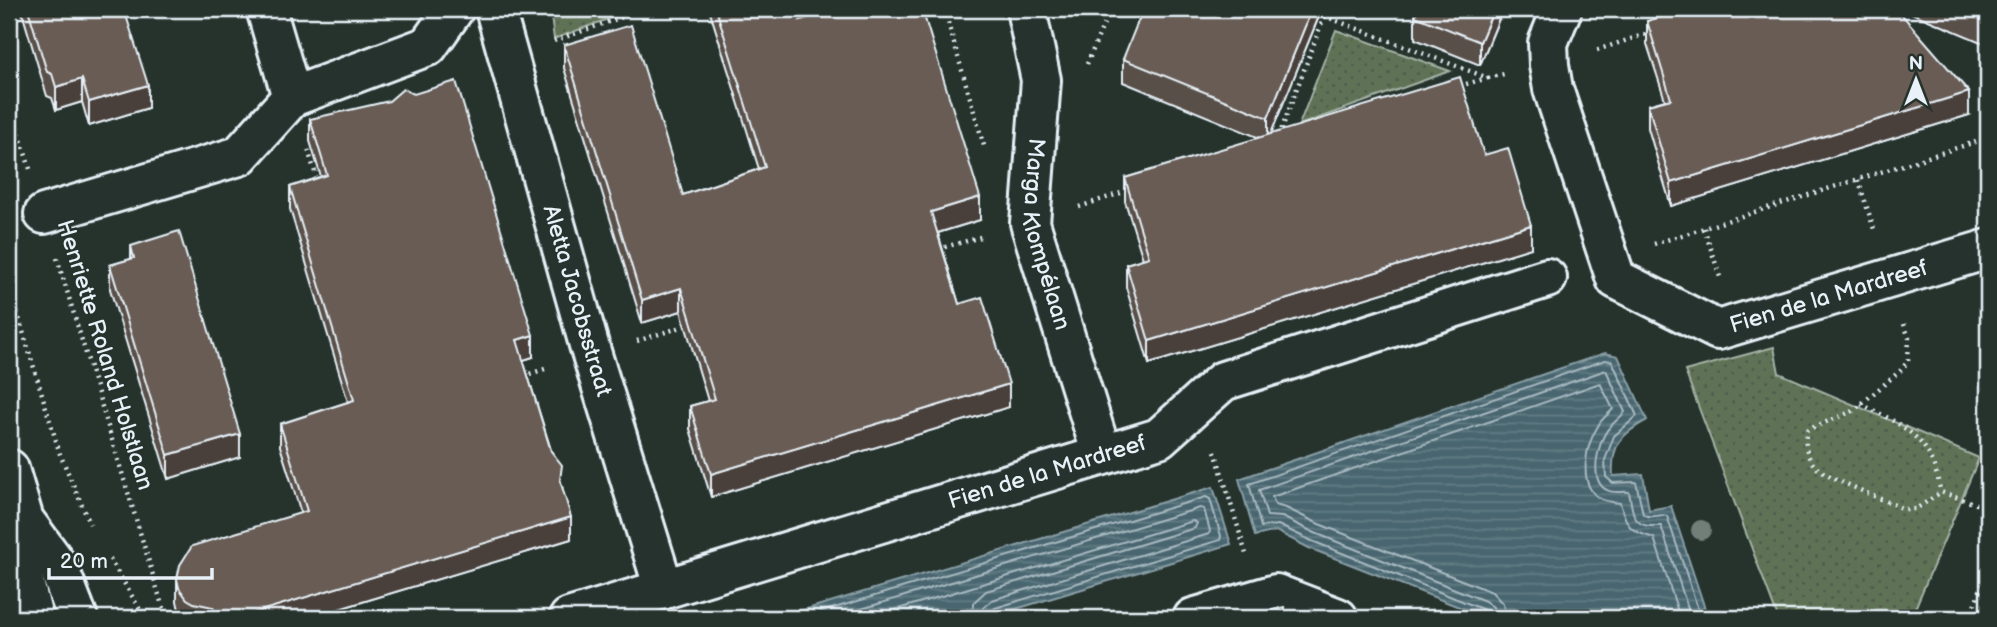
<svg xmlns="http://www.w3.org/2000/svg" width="1997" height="627" font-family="'Balsamiq Sans',sans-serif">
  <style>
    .grass { fill: url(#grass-dots); stroke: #a4b2a6; stroke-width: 2 }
    .water { fill: url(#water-rules); stroke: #899ea6; stroke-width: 2 }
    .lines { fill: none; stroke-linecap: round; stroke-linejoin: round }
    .shore { stroke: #a8b9c1; stroke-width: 2 }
    .minor-casing { stroke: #e8f1f8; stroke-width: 44 }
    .secondary-casing { stroke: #e8f1f8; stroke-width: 44 }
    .path { stroke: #e8f1f8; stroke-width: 4.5; stroke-dasharray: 2 5; stroke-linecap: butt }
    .minor { stroke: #26332d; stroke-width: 38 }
    .secondary { stroke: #26332d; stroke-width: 38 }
    .tree { fill: #727f78 }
    .wall { fill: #594f48; stroke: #e8f1f8; stroke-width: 2 }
    .shaded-wall { fill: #49403b; stroke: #e8f1f8; stroke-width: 2 }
    .building { fill: #685c54; stroke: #e8f1f8; stroke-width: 2 }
    .labels { text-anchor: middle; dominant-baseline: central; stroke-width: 5; stroke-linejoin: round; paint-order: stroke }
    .street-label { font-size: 23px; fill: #e8f1f8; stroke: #26332d }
  </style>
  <defs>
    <pattern id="grass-dots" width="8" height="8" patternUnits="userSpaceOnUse" patternTransform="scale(1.75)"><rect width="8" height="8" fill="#5f7254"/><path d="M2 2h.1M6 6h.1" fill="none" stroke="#515b4e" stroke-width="1.8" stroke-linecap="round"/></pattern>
    <pattern id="water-rules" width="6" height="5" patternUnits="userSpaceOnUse" patternTransform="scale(1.75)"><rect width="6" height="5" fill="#49666f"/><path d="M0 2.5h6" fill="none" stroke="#637c84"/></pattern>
  </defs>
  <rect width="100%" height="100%" fill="#26332d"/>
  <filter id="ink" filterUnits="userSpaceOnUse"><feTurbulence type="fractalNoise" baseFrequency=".0143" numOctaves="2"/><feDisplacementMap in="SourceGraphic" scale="14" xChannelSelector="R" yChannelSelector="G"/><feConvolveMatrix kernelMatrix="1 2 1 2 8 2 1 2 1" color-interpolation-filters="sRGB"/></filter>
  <g filter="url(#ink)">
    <g class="grass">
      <polygon points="550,9 635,9 554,39"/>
      <polygon points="1336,30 1450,71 1299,125"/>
      <polygon points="1774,347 1779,373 1979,458 1911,618 1778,618 1685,371"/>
    </g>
    <g class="water">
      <path d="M1605,353L1618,356L1647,420C1621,434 1611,445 1613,476L1643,474L1649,510L1671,506L1708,618H1487L1309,548L1276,531L1255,536L1239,479Z"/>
      <polygon points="1213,487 1231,544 986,618 777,618"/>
    </g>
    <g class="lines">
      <g class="shore">
        <polyline points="801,618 1206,497 1210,499 1221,536 1220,540 995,608 991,612 990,618"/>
        <polyline points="831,618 1200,508 1204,509 1210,531 1209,534 992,600 983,608 981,618"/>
        <polyline points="868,618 1193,521 1197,523 1195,528 986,591 974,602 970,618"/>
        <path d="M1487,618L1486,613L1482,609L1312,541L1278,525L1261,527L1249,484L1605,360L1612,361L1637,416L1614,436L1605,460L1606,477L1613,483L1636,482L1643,514C1651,520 1659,513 1667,516L1701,618"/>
        <path d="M1495,618L1493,607L1485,601L1315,533L1282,517L1267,516L1259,490L1606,370L1625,412C1621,417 1614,422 1609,428C1598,440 1588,481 1607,490C1614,494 1622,491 1629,492C1632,505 1631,525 1649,526C1653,526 1657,526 1661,526L1691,618"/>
        <path d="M1506,618L1503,604L1492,592L1319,524L1286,508L1275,505L1272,497L1600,383L1613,409C1608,415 1601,419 1598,426C1586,445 1577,483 1599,498C1606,502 1613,502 1620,503C1627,528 1630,531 1654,538L1680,618"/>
      </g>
      <g class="minor-casing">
        <g id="minor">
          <polyline points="266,9 292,97"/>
          <path id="s1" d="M495,9L589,345L664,589"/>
          <path id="s2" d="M1026,9L1041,80L1030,223L1102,455"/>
          <path id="s3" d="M1562,9L1548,43L1549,65L1553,89L1616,279L1718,330L1988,249"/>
          <polyline points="44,214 239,156 292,97 428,46 454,9"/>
          <path id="s4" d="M569,618L1159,438L1223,381L1547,278"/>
          <polyline points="1193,618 1276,594 1338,618"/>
        </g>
      </g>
      <g class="secondary-casing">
        <g id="secondary">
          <polyline points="9,469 24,520 58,566 78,618"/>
          <polyline points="24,520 22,574 33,618"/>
        </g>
      </g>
      <g class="path">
        <polyline points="704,9 715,16"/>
        <polyline points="944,9 985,149"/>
        <polyline points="1324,16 1488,78 1459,86"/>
        <polyline points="554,41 645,9"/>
        <polyline points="1597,50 1652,32"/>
        <polyline points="1087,64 1110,9"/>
        <polyline points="1488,78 1504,74"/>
        <polyline points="9,100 30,169"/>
        <polyline points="1279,136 1327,9"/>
        <polyline points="308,150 318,182"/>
        <polyline points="1858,180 1875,232"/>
        <polyline points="1079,207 1130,190"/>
        <polyline points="1704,228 1720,277"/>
        <polyline points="1654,244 1988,138"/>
        <polyline points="938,249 984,236"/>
        <polyline points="57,258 162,605 170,618"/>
        <polyline points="9,285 60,454 90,524"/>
        <path d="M1904,324L1909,338L1908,361L1901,370L1853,411L1807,430C1804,443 1806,456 1815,466C1825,477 1887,501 1904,509H1916L1941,492L1988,508"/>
        <polyline points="637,341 688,325"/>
        <polyline points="523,376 548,368"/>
        <path d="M1861,404C1888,418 1918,430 1931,459C1936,469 1938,481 1941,492"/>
        <polyline points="1215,451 1246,554"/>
        <polyline points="110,559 145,618"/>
        <polyline points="1969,618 1988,571"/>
      </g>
      <use href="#minor" class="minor"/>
      <use href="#secondary" class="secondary"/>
    </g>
    <circle class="tree" cx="1701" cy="530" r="10"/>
    <g class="wall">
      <polygon points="21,9 124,9 148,108 89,126 82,102 56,110 52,98 47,96"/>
      <polygon points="711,9 824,9 821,14 980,220 938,233 959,304 1009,407 711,497 690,429 690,406 708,401 681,311 642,323 564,68 564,45 683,195 759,169 711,15"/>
      <polygon points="1322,9 1270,134 1484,155 1531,248 1149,364 1126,287 1126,264 1143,259 1125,201 1125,178 1260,138 1123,82 1123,59"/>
      <polygon points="1405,9 1503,9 1480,65 1415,39 1415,16 1416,13"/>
      <polygon points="1902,9 1988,9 1988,45"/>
      <polygon points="1647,21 1969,115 1671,206 1648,128 1648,105 1665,100 1647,44"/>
      <polygon points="310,119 533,357 523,360 562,485 571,539 309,618 185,618 179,610 177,601 177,579 301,513 280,446 280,424 348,402 290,209 290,187 321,177 310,141"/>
      <polygon points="131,246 240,457 168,479 110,289 110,265 131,259"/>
    </g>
    <g class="shaded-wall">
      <polygon points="809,9 824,9 801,43 801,20"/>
      <polygon points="1312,9 1322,9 1268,141 1268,118"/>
      <polygon points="1494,9 1503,9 1480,65 1480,42"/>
      <polygon points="82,79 82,102 56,110 56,87"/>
      <polygon points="148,85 148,108 89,126 89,102"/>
      <polygon points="1969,92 1969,115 1671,206 1671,183"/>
      <polygon points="980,197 980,220 931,235 931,212"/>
      <polygon points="1531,225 1531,248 1149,364 1149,341"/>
      <polygon points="681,288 681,311 642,323 642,300"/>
      <polygon points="533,335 533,357 517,362 517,340"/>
      <polygon points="1009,384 1009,407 711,497 711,474"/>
      <polygon points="240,434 240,457 168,479 168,455"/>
      <polygon points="571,517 571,539 309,618 237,618"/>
    </g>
    <g class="building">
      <polygon points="28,9 124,9 148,85 89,102 82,79 56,87 52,74 47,72"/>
      <polygon points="716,9 809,9 801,20 837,9 922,9 980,197 931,212 959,304 982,297 1009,384 711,474 690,406 715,399 681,288 642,300 564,45 631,25 683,195 765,167"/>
      <polygon points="1143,9 1312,9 1268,118 1123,59"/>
      <polygon points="1418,9 1494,9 1480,42 1415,16"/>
      <polygon points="1687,9 1897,9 1969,92 1671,183 1648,105 1671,99 1647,21"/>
      <polygon points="1957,9 1988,9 1988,22"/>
      <polygon points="1460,77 1484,155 1508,148 1531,225 1149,341 1126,264 1149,257 1125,178"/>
      <polygon points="456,81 533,335 517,340 551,451 562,465 560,480 571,517 237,618 217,618 213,607 194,603 187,599 179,588 177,579 180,565 192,546 307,511 280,424 354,400 290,187 327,175 310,119 389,101 403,89 414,94"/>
      <polygon points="179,231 240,434 168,455 110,265 134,258 131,246"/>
      <polygon points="1284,607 1287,618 1245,618"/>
    </g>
  </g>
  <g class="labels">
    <g class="street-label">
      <text stroke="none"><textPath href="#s2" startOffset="229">Marga Klompélaan</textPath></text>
      <text stroke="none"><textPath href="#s3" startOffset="513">Fien de la Mardreef</textPath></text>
      <text stroke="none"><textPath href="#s1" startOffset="303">Aletta Jacobsstraat</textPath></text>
      <text transform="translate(105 355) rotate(73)">Henriette Roland Holstlaan</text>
      <text stroke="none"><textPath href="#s4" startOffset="500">Fien de la Mardreef</textPath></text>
    </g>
  </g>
  <rect width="1997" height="627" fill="none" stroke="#26332d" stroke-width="35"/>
  <rect x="18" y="18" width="1962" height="592" fill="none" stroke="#e8f1f8" stroke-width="2.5" filter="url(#ink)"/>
  <g transform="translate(1916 80)" stroke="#26332d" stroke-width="5" paint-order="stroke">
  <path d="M0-5L12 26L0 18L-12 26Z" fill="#e8f1f8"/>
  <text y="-10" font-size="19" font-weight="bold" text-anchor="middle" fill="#e8f1f8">N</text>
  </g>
  <path d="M49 568v10h163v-10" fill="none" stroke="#e8f1f8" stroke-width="3.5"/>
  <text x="60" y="568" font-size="21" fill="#e8f1f8" stroke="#26332d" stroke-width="5" paint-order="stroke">20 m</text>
</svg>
